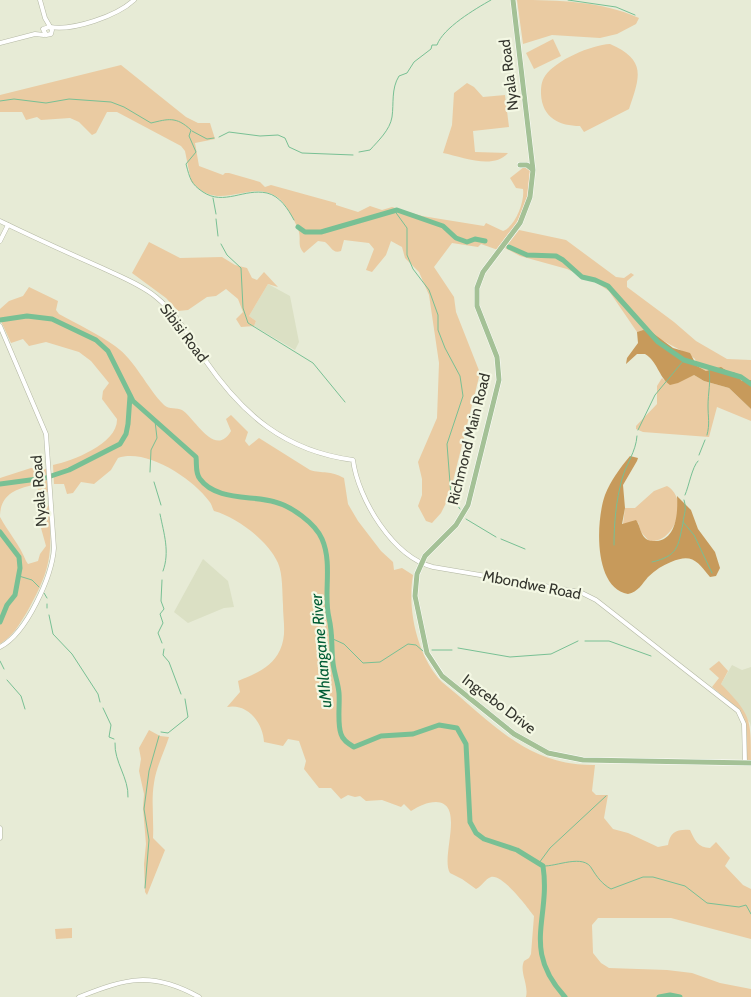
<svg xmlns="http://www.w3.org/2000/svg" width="751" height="997" font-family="Cabin,sans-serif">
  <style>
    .built { fill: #dbe0c4 }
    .green { fill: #eacba2 }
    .forest { fill: #c79a5b }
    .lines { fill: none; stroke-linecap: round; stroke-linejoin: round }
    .stream { stroke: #78c094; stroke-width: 1 }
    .river { stroke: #78c094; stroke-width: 5 }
    .minor-casing { stroke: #b4b8a4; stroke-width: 5 }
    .major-casing { stroke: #fff; stroke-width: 6 }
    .minor { stroke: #fff; stroke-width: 4 }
    .major { stroke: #a4c196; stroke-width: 5 }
    .labels { text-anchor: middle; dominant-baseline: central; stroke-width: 4.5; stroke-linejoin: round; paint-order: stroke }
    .street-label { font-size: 15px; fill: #35362e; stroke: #f4f8e4 }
    .water-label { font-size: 16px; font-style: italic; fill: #005c34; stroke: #f4f8e4 }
  </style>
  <rect width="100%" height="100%" fill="#e7ebd6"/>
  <g class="built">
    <polygon points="268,284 290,296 299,342 295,350 254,326 256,321 249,316"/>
    <polygon points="203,559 228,581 234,607 224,608 188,623 174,612"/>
    <polygon points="732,665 742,670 751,667 751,727 750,723 721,684"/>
  </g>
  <g class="green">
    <path d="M517,0C558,0 601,1 639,18L636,24L617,34L600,38L552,35L523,44Z"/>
    <polygon points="553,39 561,56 534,69 526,53"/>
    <path d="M610,44C647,60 640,77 629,109L584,132L580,126C560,126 542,118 541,94C541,88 541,82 545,76C556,60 591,45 610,44Z"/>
    <path d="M121,65L186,117L198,123H210L215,139L195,143L199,166L223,175L225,173H229L260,182L265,187L271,185L336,203V205L358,212L370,206L382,210L392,207L422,216L484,226L486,223L503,231C515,227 525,202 523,189L516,188L510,178L524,167L530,170C532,201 517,226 498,250L481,244L478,247L452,243L434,267L454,297L456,312L480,373L449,497L441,513L432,523L426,521L418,506L422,495V479L418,462L437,418L439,363L429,295L419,272L405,258L402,247L391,241L386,255L372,272L366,270L374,249L369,243L344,240L341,251C332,254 331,246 325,242L318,241L304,253C297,246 301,240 299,232C296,222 285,202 277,197C249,178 219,215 191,181L185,151L181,146L117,112H107L96,133L92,135L79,122L70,118L41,120L37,117L26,120L22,112H0V95Z"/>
    <path d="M467,83L474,87L483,97L505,95L509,127L473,131L475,152L508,153C493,170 463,157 443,153L452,125L454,93Z"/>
    <path d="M519,230L566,240L616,277L624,278L631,273L634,275L627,281V287L674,322L696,341L727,359L751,360V380L742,381L734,372H729L723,368L706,371L697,366C696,364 696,361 695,359C692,355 651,335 643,330L637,332L609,291L597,283L567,269L520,256L505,248Z"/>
    <polygon points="149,242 180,258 222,257 235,265 247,268 252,278 257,280 264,272 278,287 268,284 249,316 256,321 254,326 241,327 236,319 243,312 238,299 226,289 216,296 207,297 188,310 178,311 166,298 132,273"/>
    <path d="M29,287L58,301L56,310L59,314C77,324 98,334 115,346C136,361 146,387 164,405C169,410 177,407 182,410C194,417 215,459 231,431L226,419L231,415L248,432L245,441L249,446L259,438L310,470C323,474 330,470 344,478L348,504L358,521L381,551L393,562L394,570L402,568L413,575C407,609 417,656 442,682C492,722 526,766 595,765L592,791L596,795H608L604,818L613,829L628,833L658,847L668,845C670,832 677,829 690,830C694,839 698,848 710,848L716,842L730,858L725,866L743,885L751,889V939L671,918H598L592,925L593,953L601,963L609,968L667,970L692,973L720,983L751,989V997H526C529,984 519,972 524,961L529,958L531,954L534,916C528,908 503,874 491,877C485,879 482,886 476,889L462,879L450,873C440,857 466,803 436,802C427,802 419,806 411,811L404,804L401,807L382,800L366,801L360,796L355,797L348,795L341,799L331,788H319L304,769L306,761L299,741L288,739L283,746L264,742C263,723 248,703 227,707L240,692L238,681C254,674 272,668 280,650C287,635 283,621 283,605C282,592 283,575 278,563C268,541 237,517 214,511C212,508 212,504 209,501C192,478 146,448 118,458L111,470L94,484L81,482L73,493L67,494L64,484H54L53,465C72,461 118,444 117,419L102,399L103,391L109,383L91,361L79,352L46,342L29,346L23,339L11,343L0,319V309L9,301L23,296Z"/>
    <polygon points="694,375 704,381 729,388 751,409 751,421 717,407 709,437 643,432 636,429 636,426 657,404 657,386 662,378 664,380"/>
    <path d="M31,468L47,469L48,492H41L33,485C15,489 1,495 0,515V478Z"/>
    <path d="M667,486C690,499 675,544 649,541L641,532L638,522L623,524L625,508H635L654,491Z"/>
    <path d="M49,505C52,555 52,567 27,612C19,625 13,636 0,644V517C8,532 20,545 26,561L28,564L38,561L40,554L46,546L41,528L47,521L44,509Z"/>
    <path d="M719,661L728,671L721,684C751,715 751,718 751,761H747C745,715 749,717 712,687L719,678L709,669Z"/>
    <path d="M149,730L160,736L169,737C164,752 156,768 154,783C151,801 154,819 153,838L165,850L147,895L145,892L144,864L146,844L143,808L144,794L139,771L141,759L139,748Z"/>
    <polygon points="72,928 72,938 56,939 55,929"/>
  </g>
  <g class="forest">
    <path d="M643,330L650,331L673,348L690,353L697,366L706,371L721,367L729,372H734L742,381L751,380V409L729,388L704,381L694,375L678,383L670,385C658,376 658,362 645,354H637L626,364L627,358L638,343L637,332Z"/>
    <path d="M630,456L638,458L637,461L623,485L625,508L622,524L636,520C640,525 640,533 645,538C648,541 652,541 656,541C677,540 678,511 677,496L691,510L698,529L715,552L720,568L716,576L710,577C697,561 692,553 671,562C663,565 655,570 648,577C642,584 638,592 628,594C593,588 596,520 605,495C611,480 620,468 630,456Z"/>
  </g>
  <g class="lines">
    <g class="stream">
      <polyline points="568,0 616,7 635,15"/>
      <path d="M0,101L14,99L46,103L69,99L111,102L124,107L151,123C168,119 176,116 191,130L189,136L196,152L186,164C190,179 191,184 203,192C224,206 244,188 267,193C280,196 288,209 294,220"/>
      <polyline points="192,131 207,139 214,138"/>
      <polyline points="219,137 229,132 260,136 278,135 285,138 289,147 302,153 353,155"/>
      <path d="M359,152L370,150C378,141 390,130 392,117C394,103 391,89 399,76L407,73L414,62L431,49L432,45H437C443,28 475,9 491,0"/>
      <polyline points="213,198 216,214"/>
      <polyline points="394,210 407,228 407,255 413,269 429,290 438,315 438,330 445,348 460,376 463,396 447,444 451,496 460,509"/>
      <polyline points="216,219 218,236"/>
      <polyline points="221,244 227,255 241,268 243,308 248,323 313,363 345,402"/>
      <polyline points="638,430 655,395 684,360"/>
      <path d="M707,435C710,424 708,417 708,406C708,393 711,382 709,369"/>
      <polyline points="699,455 705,440"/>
      <polyline points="150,472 151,450 157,438 155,421"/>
      <polyline points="154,482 161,505"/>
      <path d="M685,495C689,486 692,467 698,461"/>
      <path d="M160,514C164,534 170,552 163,571"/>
      <polyline points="466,519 496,537"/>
      <polyline points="683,522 694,535 712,573"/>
      <polyline points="501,539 525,549"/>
      <path d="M614,545C614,523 616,501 622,479C626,464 636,452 637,436"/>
      <path d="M652,562C678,556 678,547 683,523C684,513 687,510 684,500"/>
      <polyline points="19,576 32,580 39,587"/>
      <polyline points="162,580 161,601 164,609 160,614 163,623 158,633 162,643"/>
      <polyline points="44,593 47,598"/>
      <polyline points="47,604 47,608"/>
      <polyline points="49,615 53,634 72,654 98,694 100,702"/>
      <polyline points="333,635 333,639 344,644 363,663 380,662 408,644 416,645 423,651"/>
      <polyline points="585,641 609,641 651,656"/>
      <polyline points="458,648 510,657 551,654 578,641"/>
      <polyline points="164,649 163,655 169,662 181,694"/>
      <polyline points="432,650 452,650"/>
      <polyline points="0,661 4,669"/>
      <polyline points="7,680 21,696 25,709"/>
      <polyline points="103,708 111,725 109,737 114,739"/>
      <polyline points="161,732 168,733 188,717 185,699"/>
      <path d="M115,743C114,762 129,778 128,797"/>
      <polyline points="539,863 550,848 606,796"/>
      <path d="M543,866C556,867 584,853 592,869C597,877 602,884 611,889L643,877H653L685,886L707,903L739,907L746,905L751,914"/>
      <polyline points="145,888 149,840 144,809 149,771 159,736"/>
    </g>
    <g class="river">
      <polyline points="298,227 305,232 321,232 397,210 443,226 456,238 467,242 475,239 485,241"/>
      <polyline points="509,247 527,255 556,256 563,260 582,277 595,280 608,286 658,342 684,360 741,377 751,384"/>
      <path d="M0,320L27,316L52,319L96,340L108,351L133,401L196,457C197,465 195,473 200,479C216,501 252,495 275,502C291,506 315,523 322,539C333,564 323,595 329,618C333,635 331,646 333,663C334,673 338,682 339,693C340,705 337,723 341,734C343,741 349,744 354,747L381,736L413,734L439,725L457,728L466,744L470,822L476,833L484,839L517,850L543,866C551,919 521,949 565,997"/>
      <polyline points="0,484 45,478 69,470 120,444 126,434 128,424 130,396"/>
      <polyline points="0,532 19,557 20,568 15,595 7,605 0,622"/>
      <polyline points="659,997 670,995 680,997"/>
    </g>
    <g class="minor-casing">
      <g id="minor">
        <polyline points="40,0 45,18 52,30 51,34 46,35 43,29 49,27"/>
        <path d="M50,27C73,31 117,16 134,0"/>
        <polyline points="0,43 35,34 44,35"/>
        <path d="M0,221C33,237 66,252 100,267C119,276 140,284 156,297C177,314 190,338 205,360C243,415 285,451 353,460C358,499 393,557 433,567L580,592L596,600L738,711L744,724L745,763"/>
        <polyline points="0,241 8,225"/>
        <path d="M0,326L46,434L54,548C52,576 27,633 0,647"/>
        <polyline points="0,828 0,838"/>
        <path d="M79,997C127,978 152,971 199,997"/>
      </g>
    </g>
    <g class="major-casing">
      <g id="major">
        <polyline points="513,0 533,170 530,197 520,223 483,272 477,288 477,306 497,357 499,380 468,505 456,525 425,556 417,574 415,596 427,653 442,676 514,734 548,753 583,760 751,763"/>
        <polyline points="520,165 527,165 532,169"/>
      </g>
    </g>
    <use href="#minor" class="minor"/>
    <use href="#major" class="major"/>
  </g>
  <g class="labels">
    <g class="street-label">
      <text transform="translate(509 75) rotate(-97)">Nyala Road</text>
      <text transform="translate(184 333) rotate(53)">Sibisi Road</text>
      <text transform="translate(469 439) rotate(-76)">Richmond Main Road</text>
      <text transform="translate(39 491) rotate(-94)">Nyala Road</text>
      <text transform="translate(532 585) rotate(11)">Mbondwe Road</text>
      <text transform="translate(499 704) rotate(37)">Ingcebo Drive</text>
    </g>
    <g class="water-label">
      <text transform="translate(321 651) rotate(-95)">uMhlangane River</text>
    </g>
  </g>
</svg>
